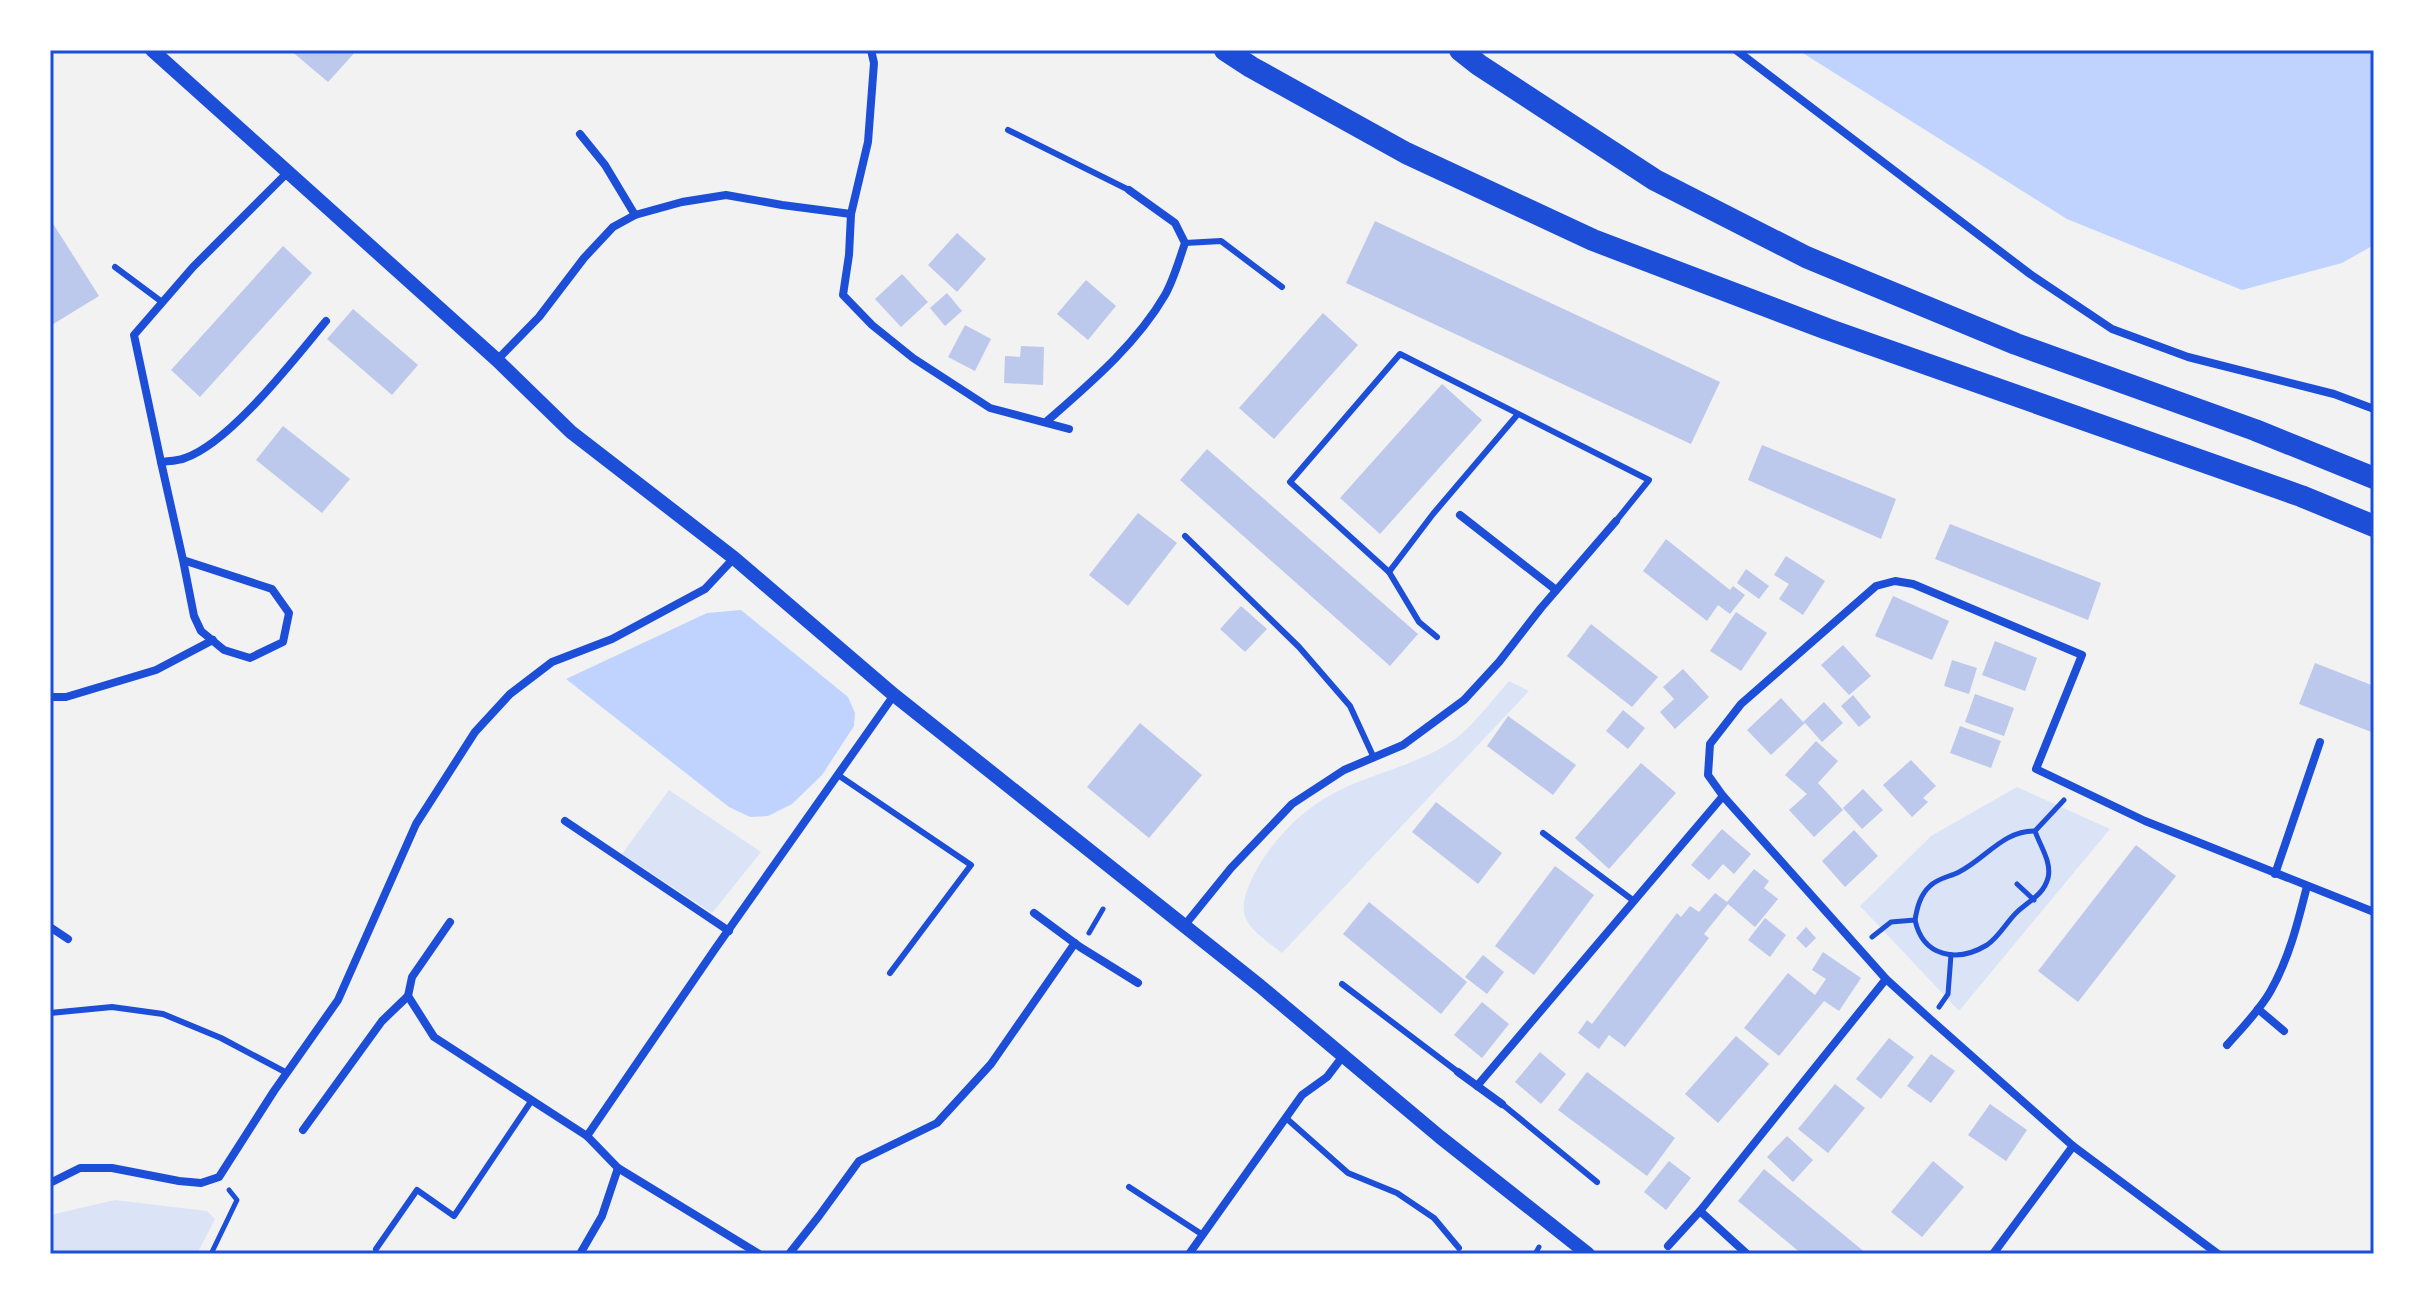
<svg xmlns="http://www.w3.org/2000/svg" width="2424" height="1304" font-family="'IBM Plex Sans',sans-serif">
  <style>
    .green { fill: #dbe4f7 }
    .water { fill: #bfd3fe }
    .building { fill: #bdc9ec }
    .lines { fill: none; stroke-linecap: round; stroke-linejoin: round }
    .path { stroke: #1d4ed8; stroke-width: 5 }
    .service { stroke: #1d4ed8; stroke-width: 6 }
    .minor { stroke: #1d4ed8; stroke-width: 8 }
    .tertiary { stroke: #1d4ed8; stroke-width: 14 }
    .trunk { stroke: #1d4ed8; stroke-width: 22 }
    .neatline { fill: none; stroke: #1d4ed8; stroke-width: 3 }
  </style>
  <rect width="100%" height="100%" fill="#f2f2f2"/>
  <g class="green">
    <path d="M1509,681L1529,691L1282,953C1245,925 1231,916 1257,869C1277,834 1307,805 1344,788C1381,771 1422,763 1455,739C1471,728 1495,697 1509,681Z"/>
    <polygon points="2017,787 2110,829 1959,1011 1860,906 1931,836"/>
    <polygon points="669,790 761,852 712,913 622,854"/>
    <polygon points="115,1200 207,1211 215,1219 197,1254 50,1254 50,1215"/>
  </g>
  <g class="water">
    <polygon points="1798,50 2374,50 2374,245 2342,263 2242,290 2067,219"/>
    <polygon points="741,610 848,697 855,713 854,726 822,775 792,804 768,816 750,817 729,807 566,679 707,613"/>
  </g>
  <g class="building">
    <polygon points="290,50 357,50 328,82"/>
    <polygon points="50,219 99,296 50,326"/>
    <polygon points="1375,221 1720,382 1691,444 1346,283"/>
    <polygon points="957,233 986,259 957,292 928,265"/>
    <polygon points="283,246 312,273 200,397 171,370"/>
    <polygon points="902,274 928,302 901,327 875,299"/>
    <polygon points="1086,280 1116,306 1088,340 1057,314"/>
    <polygon points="947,293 962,311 945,326 930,308"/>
    <polygon points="353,309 418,365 392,395 327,339"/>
    <polygon points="1323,313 1358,345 1274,439 1239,408"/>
    <polygon points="965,325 991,339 975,371 948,357"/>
    <polygon points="1021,346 1044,347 1043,385 1004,383 1005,356 1020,357"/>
    <polygon points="1442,384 1482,420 1380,534 1340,498"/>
    <polygon points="283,426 350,479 322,513 256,460"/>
    <polygon points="1762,445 1896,499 1881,539 1748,480"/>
    <polygon points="1207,449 1418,634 1390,666 1180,480"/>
    <polygon points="1138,513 1177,543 1128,606 1089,575"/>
    <polygon points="1950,524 2101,583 2088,620 1935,559"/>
    <polygon points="1666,539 1730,590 1733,586 1745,595 1730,614 1718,605 1707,621 1643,571"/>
    <polygon points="1786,556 1825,581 1803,615 1779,599 1789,584 1774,575"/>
    <polygon points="1746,569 1769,586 1759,599 1737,583"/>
    <polygon points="1893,596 1949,621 1932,660 1875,636"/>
    <polygon points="1241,606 1267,629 1245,652 1220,629"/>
    <polygon points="1736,612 1767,633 1741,671 1710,651"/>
    <polygon points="1591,624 1658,677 1632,707 1567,656"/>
    <polygon points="1995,641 2037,658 2025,691 1982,675"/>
    <polygon points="1843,645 1871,676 1849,695 1821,665"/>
    <polygon points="1952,660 1977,668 1969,694 1944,686"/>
    <polygon points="2315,663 2374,686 2374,733 2299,704"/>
    <polygon points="1683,669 1709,697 1675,729 1660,712 1674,699 1663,687"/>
    <polygon points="1975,694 2014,708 2004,736 1965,722"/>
    <polygon points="1853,695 1871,717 1859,727 1841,706"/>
    <polygon points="1781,698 1803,722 1824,702 1843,723 1822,742 1805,723 1771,755 1747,730"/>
    <polygon points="1623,710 1645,728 1628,749 1606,731"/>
    <polygon points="1508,716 1576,765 1553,795 1487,746"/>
    <polygon points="1140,723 1202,775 1149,838 1087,787"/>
    <polygon points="1960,726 2001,741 1991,768 1950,753"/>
    <polygon points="1816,741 1838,761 1818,783 1843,810 1814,837 1789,810 1807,794 1785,775"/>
    <polygon points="1911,760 1936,786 1923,798 1928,802 1912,817 1883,785"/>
    <polygon points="1641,763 1676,793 1609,869 1575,838"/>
    <polygon points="1863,789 1883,810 1862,829 1843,808"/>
    <polygon points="1436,802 1502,853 1478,884 1412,832"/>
    <polygon points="1722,829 1751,854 1734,874 1723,864 1709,880 1691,865"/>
    <polygon points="1854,830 1878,856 1845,887 1822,861"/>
    <polygon points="2136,845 2176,876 2078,1002 2038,971"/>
    <polygon points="1555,866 1594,895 1534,975 1495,946"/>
    <polygon points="1754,869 1769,881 1764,888 1778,899 1755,927 1728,904 1704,934 1709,938 1625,1047 1609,1035 1599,1049 1578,1033 1587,1020 1592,1024 1677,913 1681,917 1690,906 1699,912 1715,893 1727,902"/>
    <polygon points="1369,902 1467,982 1441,1014 1343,934"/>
    <polygon points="1765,918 1786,935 1770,957 1748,940"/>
    <polygon points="1806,927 1816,938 1806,948 1796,938"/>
    <polygon points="1823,952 1861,978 1839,1011 1824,1001 1779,1056 1744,1028 1788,973 1815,995 1826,979 1812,970"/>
    <polygon points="1483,955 1504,972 1487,994 1465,977"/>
    <polygon points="1482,1002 1509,1024 1482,1058 1454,1035"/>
    <polygon points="1736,1036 1769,1064 1718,1123 1685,1094"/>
    <polygon points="1889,1038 1914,1057 1881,1099 1856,1079"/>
    <polygon points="1540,1052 1566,1074 1541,1104 1515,1082"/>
    <polygon points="1931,1054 1955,1071 1931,1103 1907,1086"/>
    <polygon points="1587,1072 1675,1138 1647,1176 1558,1110"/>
    <polygon points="1835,1084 1865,1108 1828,1153 1798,1129"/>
    <polygon points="1990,1104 2027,1130 2006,1161 1968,1135"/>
    <polygon points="1787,1136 1813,1160 1793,1182 1767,1157"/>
    <polygon points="1669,1161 1691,1178 1666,1210 1644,1192"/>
    <polygon points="1933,1161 1964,1187 1922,1237 1891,1212"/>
    <polygon points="1764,1169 1867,1254 1802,1254 1738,1201"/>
  </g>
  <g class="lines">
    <g class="path">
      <polyline points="2017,884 2034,900"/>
      <path d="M1915,920C1923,957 1957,963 1987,945C1999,937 2006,923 2016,913C2028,901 2043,896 2048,878C2052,862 2040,846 2035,831"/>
      <polyline points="1089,933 1103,909"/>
      <path d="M1872,937L1891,922L1915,920C1917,908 1920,895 1930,886C1938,878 1949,877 1959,872C1985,859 2004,830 2035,831L2064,800"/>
      <polyline points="1939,1007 1948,994 1951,955"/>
      <polyline points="211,1254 237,1200 229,1190"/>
      <polyline points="1535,1254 1539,1247"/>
    </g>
    <g class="service">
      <polyline points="1008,130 1129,190"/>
      <polyline points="1185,243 1221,241 1282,287"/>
      <polyline points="115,267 162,302"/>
      <polyline points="1518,414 1433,514 1389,572 1290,482 1400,354 1649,480 1616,521"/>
      <polyline points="1185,536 1299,647 1350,706 1374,758"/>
      <polyline points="1389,572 1419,622 1437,637"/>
      <polyline points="838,775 971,865 890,973"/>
      <polyline points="1543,833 1634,901"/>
      <polyline points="1342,984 1458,1072"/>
      <polyline points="50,1013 112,1007 163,1014 221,1038 287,1073"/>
      <polyline points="1502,1104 1597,1182"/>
      <polyline points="1286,1118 1348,1173 1397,1193 1434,1218 1459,1248"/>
      <polyline points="1129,1187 1203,1235"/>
      <polyline points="376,1249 417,1190 454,1216 532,1100"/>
    </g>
    <g class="minor">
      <polyline points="871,50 874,63 868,142 851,214 849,255 843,295 872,325 913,358 990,408 1069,429"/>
      <polyline points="1736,50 2030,274 2112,329 2188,357 2334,394 2374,409"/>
      <polyline points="580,134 605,165 635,215"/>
      <path d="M289,171L193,267L134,335L161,462C168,461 178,461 185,458C230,443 295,358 326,321"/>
      <polyline points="497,360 539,317 584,258 613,227 635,215 682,202 726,195 782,205 851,214"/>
      <path d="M1046,422C1088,385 1136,345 1165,295C1174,279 1179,260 1185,243L1175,223L1129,190"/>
      <polyline points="161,462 183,560 272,589 289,613 283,642 250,658 224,650 201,631 194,616 183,560"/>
      <polyline points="1460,515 1556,590"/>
      <polyline points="50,697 66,697 156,670 213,640"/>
      <polyline points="565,821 729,931"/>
      <polyline points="2275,874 2320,742"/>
      <polyline points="1034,913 1080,947 1138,983"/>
      <polyline points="450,922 412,977 408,996 434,1037 587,1136 618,1168 759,1254"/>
      <polyline points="1184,926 1231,868 1292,804 1344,770 1403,745 1464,700 1499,662 1541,608 1616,521"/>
      <polyline points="50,927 68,939"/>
      <polyline points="2258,1009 2284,1031"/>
      <path d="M2227,1045C2242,1028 2259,1011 2270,992C2289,959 2298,922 2307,886"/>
      <polyline points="1458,1072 1502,1104"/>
      <polyline points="1477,1086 1723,796"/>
      <polyline points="303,1130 382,1021 408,996"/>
      <polyline points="587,1136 715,949 894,695"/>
      <polyline points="50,1183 80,1168 112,1168 179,1181 201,1183 219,1177 274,1091 338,1000 416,824 475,732 510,694 552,662 612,639 705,589 734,558"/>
      <polyline points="1700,1211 1747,1254"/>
      <polyline points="1668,1246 1700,1211 1886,979"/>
      <polyline points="580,1254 602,1216 618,1168"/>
      <polyline points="789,1254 819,1216 859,1161 937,1123 991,1064 1075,943"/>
      <polyline points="1189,1254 1302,1095 1327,1077 1343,1056"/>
      <polyline points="1993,1254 2073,1146"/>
      <polyline points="2218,1254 2073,1146 1930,1019 1886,979 1723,796 1708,775 1710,744 1741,704 1876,586 1895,581 1913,584 2082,655 2036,769 2145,821 2374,912"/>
    </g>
    <polyline class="tertiary" points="152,50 497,360 571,432 734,558 894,695 1260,986 1440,1137 1588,1254"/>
    <g class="trunk">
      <polyline points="1225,50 1251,67 1406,153 1593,240 1827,329 2301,496 2374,526"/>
      <polyline points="1460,50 1479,65 1655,180 1806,257 2016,344 2255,430 2374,478"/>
    </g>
  </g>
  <rect width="2424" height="1304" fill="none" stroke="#ffffff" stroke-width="104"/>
  <rect x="52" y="52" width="2320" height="1200" class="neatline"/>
</svg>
